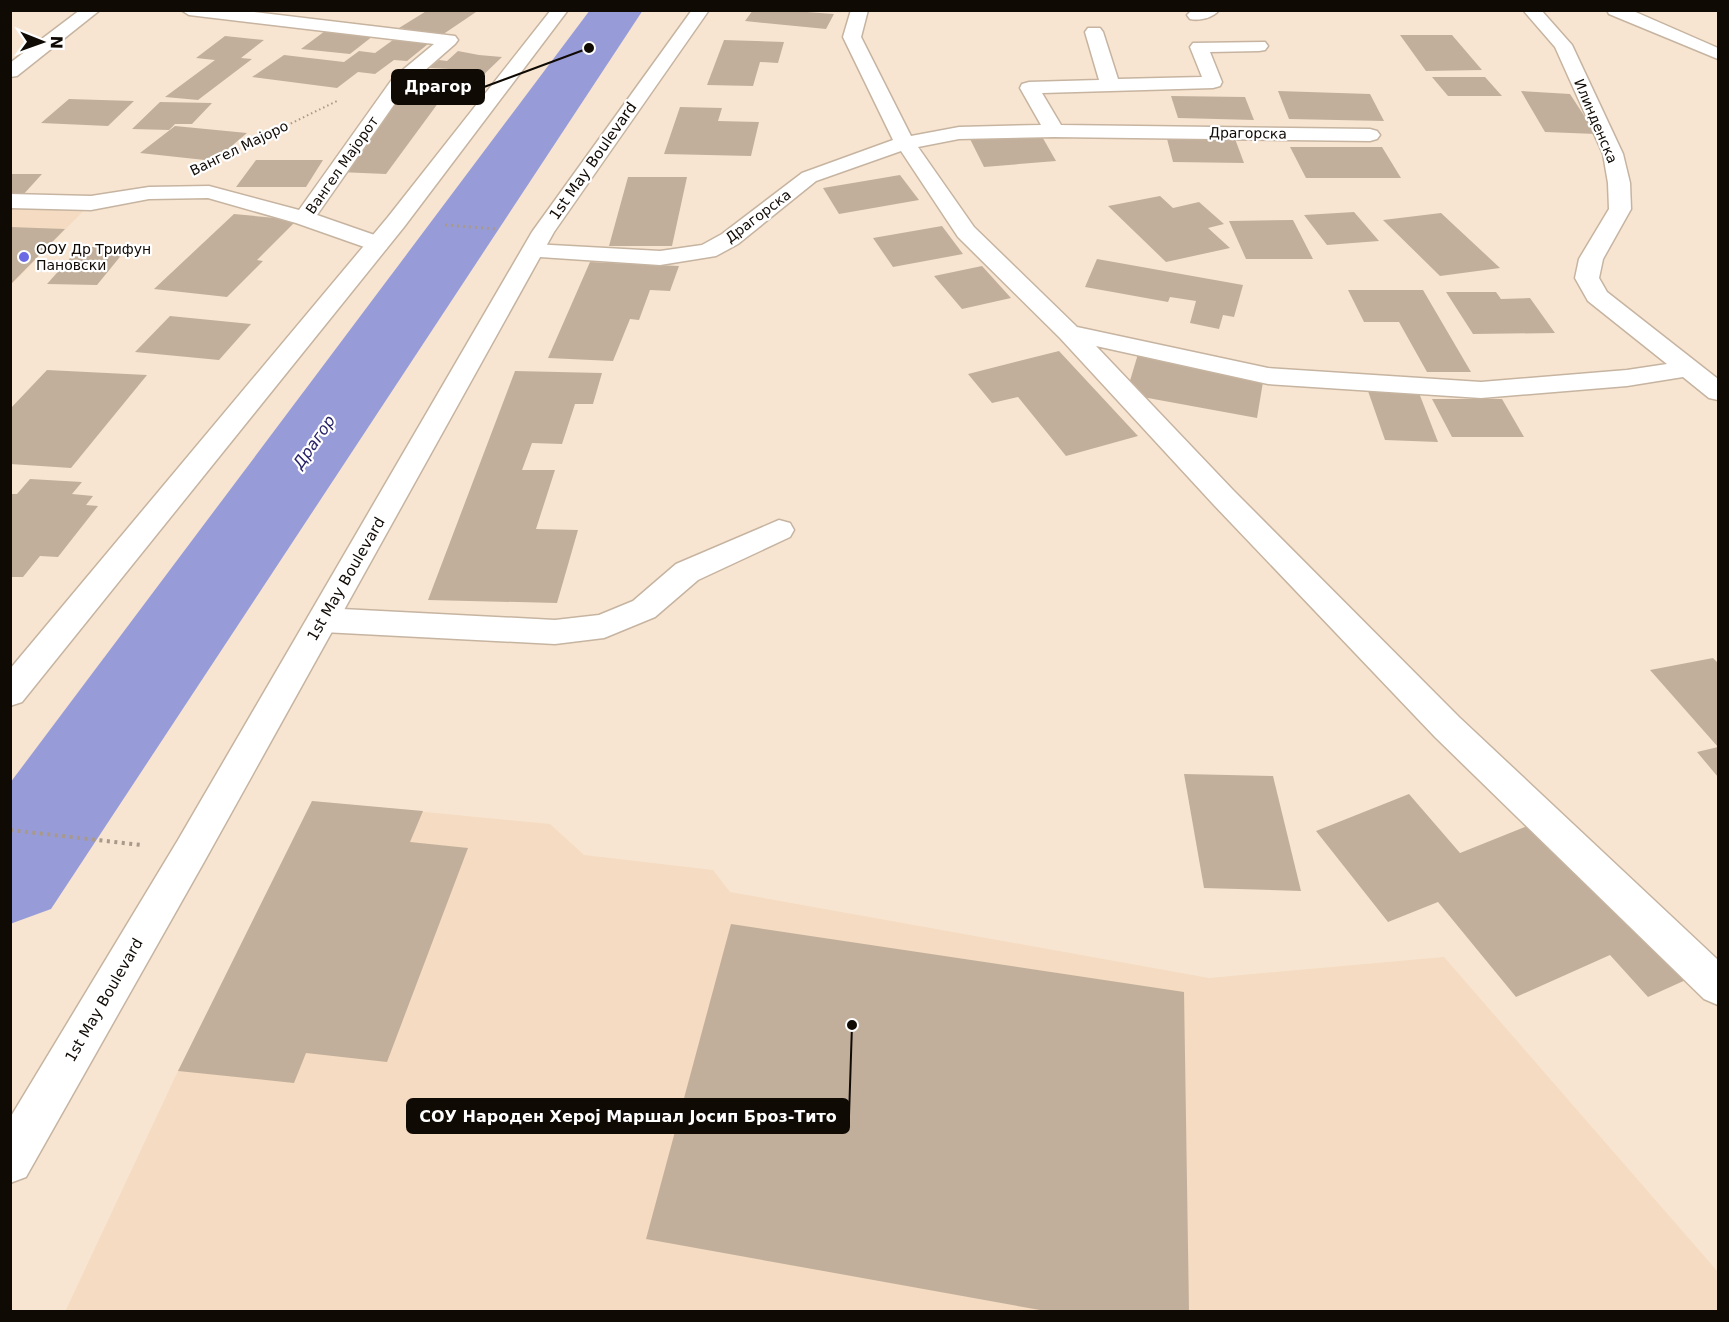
<svg xmlns="http://www.w3.org/2000/svg" width="1729" height="1322" font-family="'DejaVu Sans',sans-serif">
  <style>
    .built { fill: #f4dbc1 }
    .lines { fill: none; stroke-linecap: round; stroke-linejoin: round }
    .river { fill: #979cd9; fill-rule: evenodd }
    .building { fill: #c1af9c }
    .minor-casing { stroke: #c6b4a1; stroke-width: 3 }
    .tertiary-casing { stroke: #c6b4a1; stroke-width: 3 }
    .secondary-casing { stroke: #c6b4a1; stroke-width: 3 }
    .path-far2 { stroke: #a8998a; stroke-width: 2; stroke-dasharray: 1.5 3; stroke-linecap: butt }
    .path-far1 { stroke: #a8998a; stroke-width: 3; stroke-dasharray: 2 4; stroke-linecap: butt }
    .path { stroke: #a8998a; stroke-width: 4; stroke-dasharray: 3 4.5; stroke-linecap: butt }
    .minor { fill: #fff; fill-rule: evenodd }
    .tertiary { fill: #fff; fill-rule: evenodd }
    .secondary { fill: #fff; fill-rule: evenodd }
    .poi-dot { fill: #6b69e3; stroke: #fff; stroke-width: 2 }
    .labels { text-anchor: middle; dominant-baseline: central; stroke-width: 4.5; stroke-linejoin: round; paint-order: stroke }
    .far-street-label { font-size: 14px; fill: #100a05; stroke: #fff }
    .far-poi-label { font-size: 14px; fill: #100a05; stroke: #fff; text-anchor: start }
    .street-label { font-size: 15px; fill: #100a05; stroke: #fff }
    .water-label { font-size: 16px; font-style: italic; fill: #272268; stroke: #fff }
    .leader { fill: none; stroke: #100a05; stroke-width: 2 }
    .callout-dot { fill: #100a05; stroke: #fff; stroke-width: 2 }
    .callout { fill: #100a05; stroke: #100a05; stroke-width: 2 }
    .callout-label { font-size: 16px; text-anchor: middle; font-weight: bold; fill: #fff }
  </style>
  <rect width="100%" height="100%" fill="#f8e5d1"/>
  <g class="built">
    <polygon points="11,201 91,203 11,285"/>
    <polygon points="312,801 550,824 584,855 713,870 730,892 1209,978 1444,957 1718,1272 1718,1312 65,1312 178,1071"/>
  </g>
  <g class="lines">
    <polygon class="river" points="590,10 643,10 51,909 10,924 10,783"/>
  </g>
  <g class="building">
    <polygon points="428,10 479,10 442,35 399,28"/>
    <polygon points="753,10 808,10 807,12 834,14 826,29 745,21"/>
    <polygon points="325,31 373,36 350,54 301,49"/>
    <polygon points="1400,35 1452,35 1482,70 1426,71"/>
    <polygon points="225,36 264,40 241,58 252,59 198,100 165,97 215,60 196,58"/>
    <polygon points="393,40 428,44 407,61 394,60 375,74 358,72 337,88 252,77 284,55 344,62 359,51 375,53"/>
    <polygon points="724,40 784,42 778,63 760,62 753,86 707,85"/>
    <polygon points="458,51 479,55 502,57 477,81 459,80 470,70 429,68 439,60 447,61"/>
    <polygon points="1432,77 1485,77 1502,96 1448,96"/>
    <polygon points="404,89 447,91 386,174 339,172"/>
    <polygon points="1278,91 1370,94 1384,121 1289,119"/>
    <polygon points="1521,91 1570,94 1596,134 1545,132"/>
    <polygon points="1171,96 1245,97 1254,120 1178,118"/>
    <polygon points="69,99 134,101 108,126 41,123"/>
    <polygon points="160,102 212,103 192,124 175,124 169,130 132,129"/>
    <polygon points="680,107 722,108 718,121 759,122 751,156 664,154"/>
    <polygon points="175,126 247,133 214,161 140,153"/>
    <polygon points="1040,133 1056,161 984,167 970,139"/>
    <polygon points="1166,135 1234,136 1244,163 1173,162"/>
    <polygon points="1290,147 1382,147 1401,178 1306,178"/>
    <polygon points="256,160 323,160 306,187 236,187"/>
    <polygon points="10,174 42,174 22,196 10,196"/>
    <polygon points="900,175 919,200 839,214 823,188"/>
    <polygon points="628,177 687,177 672,246 609,246"/>
    <polygon points="1160,196 1173,208 1199,202 1224,224 1208,228 1230,248 1166,262 1108,206"/>
    <polygon points="1354,212 1379,241 1327,245 1304,215"/>
    <polygon points="1441,213 1500,268 1440,276 1383,220"/>
    <polygon points="234,214 297,220 257,260 263,261 227,297 154,289"/>
    <polygon points="1293,220 1313,259 1246,259 1229,221"/>
    <polygon points="942,226 963,254 893,267 873,238"/>
    <polygon points="10,227 65,229 10,285"/>
    <polygon points="80,247 128,247 97,285 47,284"/>
    <polygon points="1097,259 1243,285 1234,317 1223,315 1219,329 1190,323 1196,301 1170,297 1168,302 1085,287"/>
    <polygon points="590,262 679,266 670,291 650,290 639,320 630,319 613,361 548,358"/>
    <polygon points="982,266 1011,298 962,309 934,276"/>
    <polygon points="1348,290 1423,290 1471,372 1427,372 1399,322 1364,322"/>
    <polygon points="1446,292 1496,292 1501,299 1530,298 1555,333 1473,334"/>
    <polygon points="170,316 251,324 219,360 135,352"/>
    <polygon points="1059,351 1138,436 1066,456 1018,397 992,403 968,374"/>
    <polygon points="1138,354 1264,376 1257,418 1126,394"/>
    <polygon points="47,370 147,375 71,468 10,464 10,409"/>
    <polygon points="515,371 602,373 593,404 575,404 562,444 532,443 522,470 555,470 536,529 578,530 557,603 428,600"/>
    <polygon points="1368,391 1419,393 1438,442 1385,440"/>
    <polygon points="1432,399 1502,399 1524,437 1452,437"/>
    <polygon points="30,479 82,482 72,494 93,496 86,505 98,506 58,557 40,556 23,577 10,577 10,494 17,494"/>
    <polygon points="1713,658 1718,663 1718,777 1697,752 1718,747 1650,670"/>
    <polygon points="1184,774 1273,776 1301,891 1204,888"/>
    <polygon points="1409,794 1460,853 1540,821 1688,979 1648,997 1610,955 1516,997 1438,902 1388,922 1316,831"/>
    <polygon points="312,801 423,811 410,842 468,848 387,1062 306,1053 294,1083 178,1071"/>
    <polygon points="731,924 1184,992 1189,1312 1051,1312 646,1239"/>
  </g>
  <g class="lines">
    <g class="minor-casing">
      <g id="minor">
        <polygon points="181,10 238,10 455,36 458,40 455,44 407,86 317,215 386,239 389,244 386,249 378,251 370,249 296,223 208,198 149,199 91,210 10,208 10,194 91,196 149,187 209,186 299,210 393,78 434,44 189,15"/>
        <polygon points="851,10 868,10 861,37 911,136 959,127 1041,125 1020,88 1022,84 1029,82 1099,80 1085,32 1088,28 1100,28 1103,32 1118,79 1202,77 1190,47 1193,43 1265,42 1268,46 1265,50 1259,51 1210,52 1222,82 1220,86 1213,88 1042,93 1061,125 1370,129 1377,131 1380,135 1377,139 1370,141 1054,137 959,139 918,147 974,227 1077,327 1268,368 1481,382 1627,370 1667,364 1588,301 1575,278 1579,259 1609,209 1608,183 1603,154 1555,47 1523,10 1541,10 1572,45 1623,154 1630,183 1631,209 1603,259 1599,278 1607,292 1718,379 1718,400 1709,398 1683,377 1627,386 1481,398 1268,384 1096,346 1233,490 1459,717 1718,960 1718,1005 1704,999 1435,737 1213,504 1060,338 958,237 901,151 816,181 738,244 716,256 660,265 525,256 522,251 525,246 533,244 660,251 702,245 722,234 802,173 893,140 843,37"/>
        <path d="M1192,10H1219C1213,18 1199,21 1190,19L1187,15Z"/>
        <polygon points="1607,10 1631,10 1718,48 1718,59 1609,14"/>
        <polygon points="779,520 790,523 794,530 790,537 698,580 655,617 604,638 555,644 323,632 312,628 307,620 312,612 323,608 555,620 599,615 633,601 676,564"/>
      </g>
    </g>
    <g class="tertiary-casing">
      <polygon id="tertiary" points="80,10 100,10 17,76 10,77 10,63"/>
    </g>
    <g class="secondary-casing">
      <g id="secondary">
        <polygon points="551,10 568,10 404,227 22,702 10,706 10,669 388,217"/>
        <polygon points="692,10 709,10 554,232 204,862 26,1177 10,1183 10,1118 178,840 532,232"/>
      </g>
    </g>
    <polyline class="path-far2" points="222,157 339,100"/>
    <polyline class="path-far1" points="445,225 497,229"/>
    <polyline class="path" points="10,830 141,845"/>
    <use href="#minor" class="minor"/>
    <use href="#tertiary" class="tertiary"/>
    <use href="#secondary" class="secondary"/>
  </g>
  <circle class="poi-dot" cx="24" cy="257" r="6"/>
  <g class="labels">
    <g class="far-street-label">
      <text transform="translate(1596 121) rotate(67)">Илинденска</text>
      <text transform="translate(1248 133) rotate(1)">Драгорска</text>
      <text transform="translate(239 148) rotate(-26)">Вангел Мајоро</text>
      <text transform="translate(342 165) rotate(-55)">Вангел Маjорот</text>
      <text transform="translate(758 216) rotate(-37)">Драгорска</text>
    </g>
    <g class="far-poi-label">
      <text x="36" y="249">ООУ Др Трифун<tspan x="36" dy="16">Пановски</tspan></text>
    </g>
    <g class="street-label">
      <text transform="translate(593 161) rotate(-55)">1st May Boulevard</text>
      <text transform="translate(346 579) rotate(-60)">1st May Boulevard</text>
      <text transform="translate(104 1000) rotate(-60)">1st May Boulevard</text>
    </g>
    <g class="water-label">
      <text transform="translate(314 442) rotate(-55)">Драгор</text>
    </g>
  </g>
  <path class="leader" d="M589 48L484 87M852 1025L849 1116"/>
  <g class="callout-dot">
    <circle cx="589" cy="48" r="6"/>
    <circle cx="852" cy="1025" r="6"/>
  </g>
  <g class="callout">
    <rect x="392" y="70" width="92" height="34" rx="6"/>
    <rect x="407" y="1099" width="442" height="34" rx="6"/>
  </g>
  <g class="callout-label">
    <text x="438" y="92">Драгор</text>
    <text x="628" y="1122">СОУ Народен Херој Маршал Јосип Броз-Тито</text>
  </g>
  <rect width="1729" height="1322" fill="none" stroke="#100a05" stroke-width="24"/>
  <g transform="translate(42 42) rotate(91)" stroke="#ffffff" stroke-width="4.5" paint-order="stroke">
  <path d="M0-4.5L10 22L0 15L-10 22Z" fill="#100a05"/>
  <text y="-9" font-size="16" font-weight="bold" text-anchor="middle" fill="#100a05">N</text>
  </g>
</svg>
